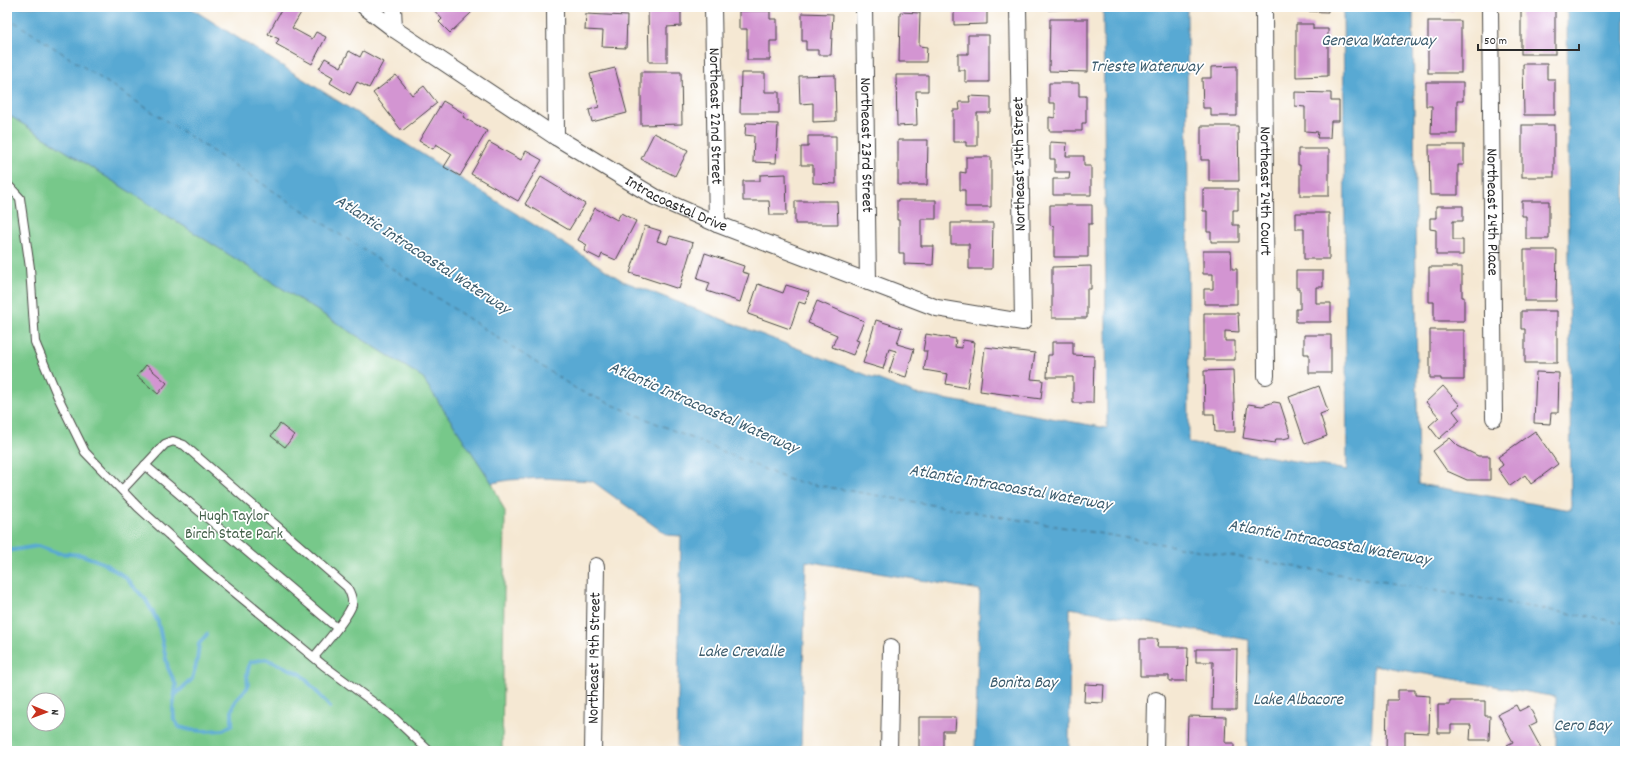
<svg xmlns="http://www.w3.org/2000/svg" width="1632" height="758" font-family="Dekko,sans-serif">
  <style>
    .green { fill: #77c88a; stroke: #517a5a; fill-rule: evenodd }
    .water { fill: #59a9d3; stroke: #426a7f }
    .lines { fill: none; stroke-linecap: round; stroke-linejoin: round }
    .stream { stroke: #59a9d3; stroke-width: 4 }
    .ferry { stroke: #3d5d6e; stroke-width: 1; stroke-dasharray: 5 4; stroke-linecap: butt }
    .building { fill: #d395d2 }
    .lane-casing { stroke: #494744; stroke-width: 10 }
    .street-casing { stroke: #494744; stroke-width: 18 }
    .lane { stroke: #fff; stroke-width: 8 }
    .street { stroke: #fff; stroke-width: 16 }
    .labels { text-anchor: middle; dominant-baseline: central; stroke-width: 3.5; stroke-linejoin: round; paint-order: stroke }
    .street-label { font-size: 16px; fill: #2b2b2b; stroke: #fff }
    .park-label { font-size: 16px; fill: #46624c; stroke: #fff }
    .water-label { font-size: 17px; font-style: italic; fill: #3d5d6e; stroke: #fff }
  </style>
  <rect width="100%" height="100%" fill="#fff"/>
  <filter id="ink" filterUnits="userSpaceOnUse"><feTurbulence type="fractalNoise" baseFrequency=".025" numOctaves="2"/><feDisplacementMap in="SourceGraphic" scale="8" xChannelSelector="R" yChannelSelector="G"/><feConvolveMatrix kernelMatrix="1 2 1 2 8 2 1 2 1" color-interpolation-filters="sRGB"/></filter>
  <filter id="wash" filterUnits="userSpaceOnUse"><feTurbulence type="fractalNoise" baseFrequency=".012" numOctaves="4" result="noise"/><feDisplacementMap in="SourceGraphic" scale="16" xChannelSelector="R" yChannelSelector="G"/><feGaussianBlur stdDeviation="0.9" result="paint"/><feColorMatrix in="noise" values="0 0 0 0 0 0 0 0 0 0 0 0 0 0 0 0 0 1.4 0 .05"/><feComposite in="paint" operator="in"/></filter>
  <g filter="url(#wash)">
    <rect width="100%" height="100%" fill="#f5e8d3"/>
    <path class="green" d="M7,114L422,377L492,483L505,512L502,751H7ZM34,700H58V724H34Z"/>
    <polygon class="water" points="7,7 189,7 623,281 916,394 1107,428 1103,7 1187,7 1189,443 1347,470 1343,7 1413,7 1418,484 1571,510 1567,7 1625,7 1625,751 1556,751 1556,697 1374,665 1371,751 1247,751 1249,640 1070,608 1069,751 977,751 975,748 980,590 806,561 801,749 799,751 682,751 677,746 681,536 667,535 592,481 542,478 509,480 492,483 422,377 7,114"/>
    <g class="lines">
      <g class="stream">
        <polyline points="7,551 38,546 58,553 82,555 103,563 125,577 146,600 158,622 168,668 176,685 173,708 174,719 179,727 191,730 205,731 223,730 232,725 232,710 235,701 248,687 247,674 250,662 266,659 301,674 330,707"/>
        <polyline points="174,696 192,679 197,661 199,644 207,634"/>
      </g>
      <polyline class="ferry" points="7,17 578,390 792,481 1625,623"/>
    </g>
    <g id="blocks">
      <g class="building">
        <polygon points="283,7 295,7 302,11 292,28 312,39 316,32 326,37 312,64 276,44 279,39 268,34"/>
        <polygon points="431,7 466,7 472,12 450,33 439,22 442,19"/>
        <polygon points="954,7 987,7 987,24 954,25"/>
        <polygon points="1048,7 1074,7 1074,9 1048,10"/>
        <polygon points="1301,7 1328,7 1328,12 1301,11"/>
        <rect x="1444" y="7" width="9" height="4"/>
        <rect x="1521" y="7" width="34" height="47"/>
        <polygon points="648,10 681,10 681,26 667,27 667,62 649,62"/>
        <polygon points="739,11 770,11 770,19 777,19 777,41 770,41 770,60 747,60 747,29 739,29"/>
        <polygon points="900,12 920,13 919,46 927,47 926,62 899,62"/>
        <polygon points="802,13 833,14 831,55 818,55 818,50 806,50 806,41 802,41"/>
        <polygon points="586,14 627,16 626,48 602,47 603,31 585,30"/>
        <polygon points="1050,19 1088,19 1088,72 1049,71"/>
        <rect x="1428" y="21" width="33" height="52"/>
        <polygon points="1296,24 1313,24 1313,29 1328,29 1328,76 1296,77"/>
        <polygon points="968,35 989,35 989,82 965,82 965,70 958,70 958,54 968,54"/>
        <polygon points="349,51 360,57 363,51 383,62 369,88 357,82 350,95 330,83 333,77 319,69 325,58 341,67"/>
        <polygon points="1523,64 1547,64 1547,79 1555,79 1555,115 1524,115"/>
        <polygon points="1237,66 1237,116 1211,116 1211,108 1203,108 1202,78 1211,78 1211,67"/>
        <polygon points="615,68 627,113 592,122 589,110 599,107 590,74"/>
        <polygon points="641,72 681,72 682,124 641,125"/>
        <polygon points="741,73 765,73 765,92 779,92 779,113 740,113"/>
        <polygon points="396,75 412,95 424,86 437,103 402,131 373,93"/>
        <polygon points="835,75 836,121 813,122 813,103 800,104 799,76"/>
        <polygon points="896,75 928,75 928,91 916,91 917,125 897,126"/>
        <polygon points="1426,82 1463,82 1463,101 1457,101 1457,134 1431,134 1432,106 1426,106"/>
        <polygon points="1049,83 1079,83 1079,96 1086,96 1086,123 1082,123 1082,131 1049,131 1049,117 1055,118 1055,103 1049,103"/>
        <polygon points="1295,92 1331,93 1331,101 1339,101 1339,121 1331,121 1330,138 1317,138 1318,132 1305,131 1305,107 1295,106"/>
        <polygon points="969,96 991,97 991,113 977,113 977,146 966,146 966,142 953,142 953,110 960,110 959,102 970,102"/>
        <polygon points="443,101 465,114 463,117 487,131 460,176 444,167 452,154 436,144 433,149 419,141"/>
        <polygon points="746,123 778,124 776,163 753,162 754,136 745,135"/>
        <rect x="1522" y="125" width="32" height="52"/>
        <polygon points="1201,126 1238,126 1239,181 1209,181 1209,160 1201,160"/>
        <polygon points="654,133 688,150 675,176 641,159"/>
        <polygon points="808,136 836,136 836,184 813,183 813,165 801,165 801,147 808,147"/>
        <polygon points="898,140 928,140 927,185 898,185"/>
        <polygon points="489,142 521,160 526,151 542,160 518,201 471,174"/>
        <polygon points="1050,142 1067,143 1066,156 1084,156 1084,166 1091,166 1091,195 1053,195 1053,179 1069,179 1070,172 1055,172 1055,159 1050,159"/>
        <polygon points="1429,145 1464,145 1464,165 1458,165 1458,195 1430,195"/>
        <polygon points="1298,149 1329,149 1329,196 1300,196 1300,165 1298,165"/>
        <polygon points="966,157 991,157 991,207 965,207 965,190 960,190 960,172 966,173"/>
        <polygon points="786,174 787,215 770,215 769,201 743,201 743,181 760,181 760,175"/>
        <polygon points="541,177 585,204 569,230 525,204"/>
        <polygon points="1203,189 1238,189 1238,210 1233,210 1233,225 1239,225 1239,242 1211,242 1211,232 1207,232 1207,211 1203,211"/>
        <polygon points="897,200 936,200 936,219 921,219 921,246 934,246 933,265 904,264 904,253 899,253 899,220 897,220"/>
        <polygon points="795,201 837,201 838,224 795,224"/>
        <polygon points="1522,201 1549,201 1549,239 1526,239 1526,216 1522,216"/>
        <polygon points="1050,205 1092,205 1092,224 1088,224 1088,257 1054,257 1054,226 1050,225"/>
        <polygon points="1436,206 1463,206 1463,221 1453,221 1453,240 1463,240 1463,255 1436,255 1436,230 1430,229 1430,218 1436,218"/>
        <polygon points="595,208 617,220 621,213 636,221 616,260 602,254 600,259 584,251 587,245 578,240"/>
        <polygon points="1296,213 1329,213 1329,259 1304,259 1304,229 1296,229"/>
        <polygon points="951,223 993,223 992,269 969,269 969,244 951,244"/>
        <polygon points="645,226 661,231 657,241 667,244 670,236 693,243 679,289 630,273"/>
        <polygon points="1524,250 1557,250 1556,301 1524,301"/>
        <polygon points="1203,251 1231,251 1232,269 1237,269 1237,304 1204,304 1204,289 1213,289 1213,274 1203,274"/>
        <polygon points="705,253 744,266 742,272 749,274 740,302 707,291 710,283 697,279"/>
        <polygon points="1091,266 1091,289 1087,289 1087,318 1052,318 1052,267"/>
        <polygon points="1429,267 1462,267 1462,297 1464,297 1464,321 1434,321 1434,302 1429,302"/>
        <polygon points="1296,271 1323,271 1323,287 1316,287 1316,303 1331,303 1331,322 1296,322 1296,309 1300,309 1300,288 1296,288"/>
        <polygon points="758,284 783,293 786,285 809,292 805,304 799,302 790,329 748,314"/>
        <polygon points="817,301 864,321 856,340 859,341 853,355 832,347 837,335 808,323"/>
        <polygon points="1521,311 1557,311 1557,363 1525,363 1525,329 1521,329"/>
        <polygon points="1204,313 1238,313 1239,332 1225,331 1225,341 1235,341 1235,360 1204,360"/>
        <polygon points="876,320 902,328 897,344 914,349 906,377 889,372 896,351 889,349 883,369 863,363"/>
        <polygon points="1430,330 1464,330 1464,380 1441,380 1441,378 1430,378"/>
        <polygon points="926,334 956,339 955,347 962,348 963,340 975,342 967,388 946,384 948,374 924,370 927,351 923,351"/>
        <polygon points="1304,335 1331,335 1331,373 1309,373 1309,354 1304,354"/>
        <polygon points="1052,342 1073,342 1073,355 1094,356 1093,403 1073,403 1073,377 1047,377 1048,355 1052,355"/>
        <polygon points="985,347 1035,353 1031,379 1043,380 1041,399 980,391"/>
        <polygon points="146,365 167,383 158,394 137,376"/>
        <polygon points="1233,370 1235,432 1215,432 1214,414 1205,414 1204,371"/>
        <polygon points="1536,372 1559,373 1558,413 1551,413 1550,424 1534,423"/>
        <polygon points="1319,386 1328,411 1320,414 1327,436 1305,444 1289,397"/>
        <polygon points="1443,386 1460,405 1453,411 1460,420 1439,439 1429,426 1439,417 1426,402"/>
        <polygon points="1274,402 1280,403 1291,437 1283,439 1276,439 1275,443 1243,438 1248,404 1262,406"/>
        <polygon points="280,424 294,435 285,447 271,436"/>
        <polygon points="1535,431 1558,464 1531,484 1525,475 1510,486 1498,469 1503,465 1498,457"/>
        <polygon points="1450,438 1458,446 1478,456 1490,456 1490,480 1467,480 1447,471 1433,451"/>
        <polygon points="1140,639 1158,639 1157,647 1188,647 1187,681 1169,681 1169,676 1140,676"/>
        <polygon points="1196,649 1237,649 1236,710 1212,710 1213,662 1196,662"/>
        <polygon points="1085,684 1104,685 1103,703 1084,702"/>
        <polygon points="1398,690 1415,690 1415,695 1430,696 1429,733 1405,732 1405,751 1386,751 1387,700 1398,700"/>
        <polygon points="1450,701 1485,701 1485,716 1490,716 1489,740 1470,740 1471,725 1451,725 1451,733 1438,733 1438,705 1450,705"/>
        <polygon points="1516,705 1519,711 1529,706 1537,722 1529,726 1541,748 1536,751 1510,751 1507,745 1513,742 1498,714"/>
        <polygon points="1188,716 1226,717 1225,743 1234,743 1234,751 1187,751"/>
        <polygon points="919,717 956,717 955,731 943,731 943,751 919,751"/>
      </g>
    </g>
  </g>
  <g filter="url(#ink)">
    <use href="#blocks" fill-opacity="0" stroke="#494744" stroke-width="1"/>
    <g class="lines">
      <g class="lane-casing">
        <g id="lane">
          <polyline points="7,184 20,198 30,268 35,342 58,397 85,452 138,507 204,567 323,665 392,716 429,751"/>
          <polyline points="145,465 337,628"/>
          <path d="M122,490L165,444L173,441L184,445L347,587C350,592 353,598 352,605C348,618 324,645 314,657"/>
        </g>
      </g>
      <g class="street-casing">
        <g id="street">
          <path id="s1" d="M365,7L394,29L556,137L655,197L717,224L937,308L1023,322L1018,7"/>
          <polyline points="393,7 394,29"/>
          <polyline points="555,7 556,137"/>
          <path id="s2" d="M713,7L717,224"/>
          <path id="s3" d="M864,7L868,282"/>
          <path id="s4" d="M1264,7L1266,376"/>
          <path id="s5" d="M1490,7L1494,418"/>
          <path id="s6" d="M593,751L596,566"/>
          <polyline points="889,751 891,647"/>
          <polyline points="1155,751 1156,700"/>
        </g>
      </g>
      <use href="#lane" class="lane"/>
      <use href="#street" class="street"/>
    </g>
  </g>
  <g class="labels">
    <g class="street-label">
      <text stroke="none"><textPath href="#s2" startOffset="109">Northeast 22nd Street</textPath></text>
      <text stroke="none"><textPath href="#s3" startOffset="138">Northeast 23rd Street</textPath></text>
      <text transform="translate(1020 164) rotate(-91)">Northeast 24th Street</text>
      <text stroke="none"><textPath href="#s4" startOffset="184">Northeast 24th Court</textPath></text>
      <text stroke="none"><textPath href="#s1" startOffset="369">Intracoastal Drive</textPath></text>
      <text stroke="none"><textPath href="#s5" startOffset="205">Northeast 24th Place</textPath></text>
      <text stroke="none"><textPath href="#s6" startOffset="93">Northeast 19th Street</textPath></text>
    </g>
    <g class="park-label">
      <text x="234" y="516">Hugh Taylor<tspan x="234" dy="18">Birch State Park</tspan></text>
    </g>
    <g class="water-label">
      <text x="1378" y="42">Geneva Waterway</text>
      <text x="1146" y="68">Trieste Waterway</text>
      <text transform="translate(422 256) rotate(33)">Atlantic Intracoastal Waterway</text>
      <text transform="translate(703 409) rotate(24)">Atlantic Intracoastal Waterway</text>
      <text transform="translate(1010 489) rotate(10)">Atlantic Intracoastal Waterway</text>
      <text transform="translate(1329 544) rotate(10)">Atlantic Intracoastal Waterway</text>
      <text x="741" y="653">Lake Crevalle</text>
      <text x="1023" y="684">Bonita Bay</text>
      <text x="1298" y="701">Lake Albacore</text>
      <text x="1582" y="727">Cero Bay</text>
    </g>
  </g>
  <rect width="1632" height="758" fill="none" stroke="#fff" stroke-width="24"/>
  <g transform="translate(46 712) rotate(91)"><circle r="19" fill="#ffffff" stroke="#aaaaaa"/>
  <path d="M0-3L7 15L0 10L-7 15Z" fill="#c8321e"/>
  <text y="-6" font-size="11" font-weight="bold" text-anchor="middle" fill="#2b2b2b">N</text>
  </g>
  <path d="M1478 44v6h101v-6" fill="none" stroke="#2b2b2b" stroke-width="2"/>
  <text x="1484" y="44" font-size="12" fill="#2b2b2b" stroke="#ffffff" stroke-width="3" paint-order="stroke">50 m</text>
</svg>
